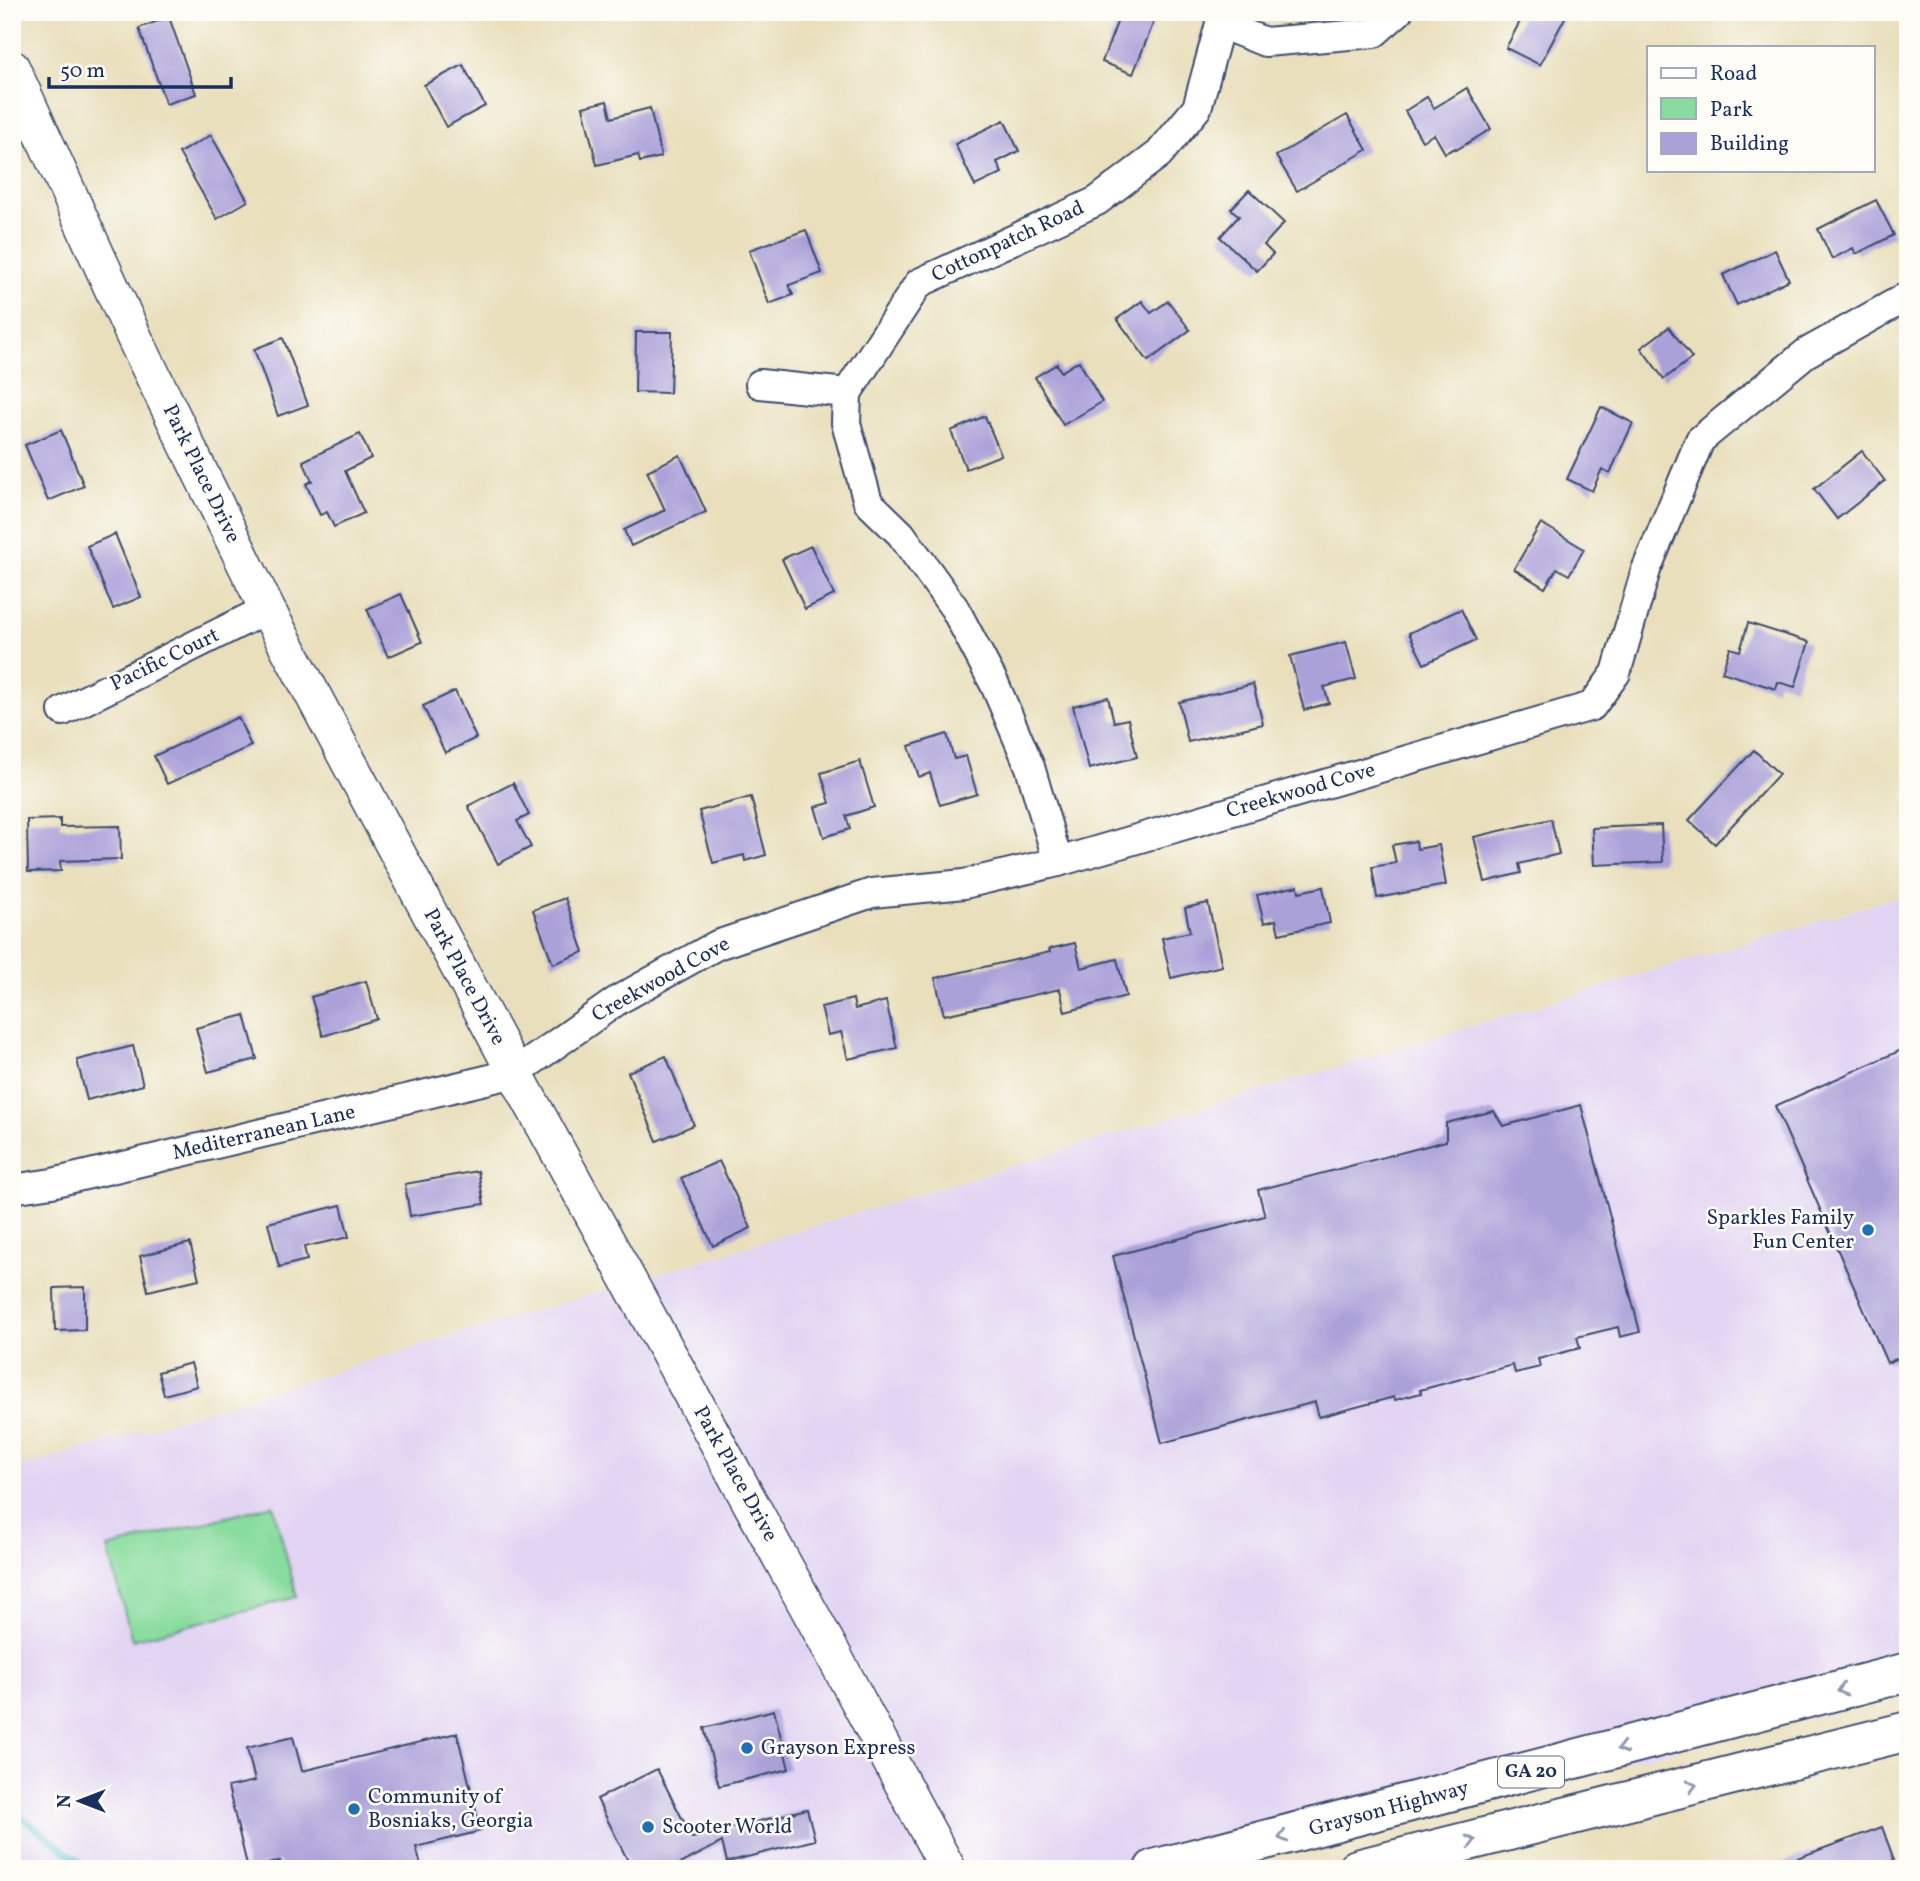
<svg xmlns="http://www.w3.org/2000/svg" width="1920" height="1881" font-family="Vollkorn,serif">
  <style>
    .built { fill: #e2d4f3 }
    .green { fill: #88dc9e; stroke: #52867e; stroke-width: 2 }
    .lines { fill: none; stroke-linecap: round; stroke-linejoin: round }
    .stream { stroke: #56bfd3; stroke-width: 7 }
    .building { fill: #aba1d9 }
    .minor-casing { stroke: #3a496c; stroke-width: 32 }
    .tertiary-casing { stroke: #3a496c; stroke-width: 38 }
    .primary-casing { stroke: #3a496c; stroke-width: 42 }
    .minor { stroke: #fff; stroke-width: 28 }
    .tertiary { stroke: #fff; stroke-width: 35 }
    .primary { stroke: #fff; stroke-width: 38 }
    .oneway { stroke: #8d97ae }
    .poi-dot { fill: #1f6fb2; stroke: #fdfcf7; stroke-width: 2.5 }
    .labels { text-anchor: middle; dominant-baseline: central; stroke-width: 5; stroke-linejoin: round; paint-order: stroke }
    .shield { fill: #fdfcf7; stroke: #5f6c8c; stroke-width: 2 }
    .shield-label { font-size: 19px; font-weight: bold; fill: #1b2f5e }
    .street-label { font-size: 21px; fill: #1b2f5e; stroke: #fdfcf7 }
    .poi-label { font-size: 21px; fill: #1b2f5e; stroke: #fdfcf7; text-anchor: start }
  </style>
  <rect width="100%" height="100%" fill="#fdfcf7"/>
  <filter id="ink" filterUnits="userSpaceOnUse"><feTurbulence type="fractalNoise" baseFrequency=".0143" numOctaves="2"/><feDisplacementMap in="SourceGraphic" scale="14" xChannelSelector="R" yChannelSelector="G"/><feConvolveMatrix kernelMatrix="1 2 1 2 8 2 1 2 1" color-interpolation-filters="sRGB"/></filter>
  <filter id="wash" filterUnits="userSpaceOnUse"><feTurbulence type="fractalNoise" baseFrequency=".00686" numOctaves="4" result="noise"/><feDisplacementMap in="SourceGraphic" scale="28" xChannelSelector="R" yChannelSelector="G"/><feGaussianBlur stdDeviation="1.57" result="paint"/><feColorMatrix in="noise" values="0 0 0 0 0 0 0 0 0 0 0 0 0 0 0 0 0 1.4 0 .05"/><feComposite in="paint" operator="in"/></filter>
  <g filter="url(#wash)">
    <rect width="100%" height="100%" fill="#e9dfbc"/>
    <polygon class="built" points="1897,897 1908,924 1908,1695 1174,1869 12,1869 12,1470"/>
    <polygon class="green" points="273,1505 297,1597 132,1640 108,1548"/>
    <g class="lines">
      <polyline class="stream" points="12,1810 89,1869"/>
    </g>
    <g id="blocks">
      <g class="building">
        <polygon points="1121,12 1130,12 1154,21 1133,74 1102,62"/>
        <polygon points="1525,12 1568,12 1540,65 1506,48"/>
        <polygon points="169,17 196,94 166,104 139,28"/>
        <polygon points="463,65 485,106 446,127 424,85"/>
        <polygon points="1467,88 1491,129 1456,150 1455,148 1445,153 1434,134 1422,141 1405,111 1427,97 1434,108"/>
        <polygon points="607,101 611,118 650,108 661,157 640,162 638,155 597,165 583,107"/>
        <polygon points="1347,115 1367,150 1297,191 1276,156"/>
        <polygon points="1004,120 1019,151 997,162 1002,173 975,186 955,144"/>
        <polygon points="211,135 248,201 217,219 179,153"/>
        <polygon points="1249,190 1284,223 1264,245 1273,254 1257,271 1220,237 1239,216 1231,209"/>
        <polygon points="1876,200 1894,235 1856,254 1853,248 1832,259 1818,229"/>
        <polygon points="806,230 822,273 789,285 793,295 769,304 749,250"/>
        <polygon points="1775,250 1789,280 1737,305 1723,275"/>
        <polygon points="1142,301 1151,313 1168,301 1190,330 1148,361 1117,319"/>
        <polygon points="1669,327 1692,358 1664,379 1641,348"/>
        <polygon points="636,332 672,332 670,393 635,392"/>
        <polygon points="283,338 308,405 278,416 254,349"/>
        <polygon points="1079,361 1102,402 1063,425 1035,377 1057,364 1061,372"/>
        <polygon points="1601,407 1633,423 1610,473 1602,469 1592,491 1567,479"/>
        <polygon points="985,416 1001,455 966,469 951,431"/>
        <polygon points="61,430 84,486 48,501 25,445"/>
        <polygon points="360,434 371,458 345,471 364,513 334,527 327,512 320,515 306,484 312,481 303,461"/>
        <polygon points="1862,451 1885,481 1837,519 1814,489"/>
        <polygon points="680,455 706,512 631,546 624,530 665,510 647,471"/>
        <polygon points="1541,523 1584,549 1569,575 1557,568 1545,588 1514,569"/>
        <polygon points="115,534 141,597 113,609 87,546"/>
        <polygon points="811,546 834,595 805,609 782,559"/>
        <polygon points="401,594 422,642 388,657 367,609"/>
        <polygon points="1461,609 1476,640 1424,664 1409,633"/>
        <polygon points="1748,623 1809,642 1795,687 1778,682 1776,689 1722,672 1730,648 1740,651"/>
        <polygon points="1346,642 1356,679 1324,687 1329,703 1304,710 1290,656"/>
        <polygon points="1253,684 1263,724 1188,742 1179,702"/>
        <polygon points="455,691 476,738 445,753 423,706"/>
        <polygon points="1108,697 1114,722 1128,719 1137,757 1089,769 1073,706"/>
        <polygon points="238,717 251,746 167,784 154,756"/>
        <polygon points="947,734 954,759 966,756 977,794 940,805 930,773 919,777 909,746"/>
        <polygon points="1754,750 1779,774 1715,844 1689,820"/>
        <polygon points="860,761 874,807 846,816 850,829 824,837 815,807 830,803 821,773"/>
        <polygon points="513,783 529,815 517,821 531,847 498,864 468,806"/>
        <polygon points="751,797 766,855 745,861 744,855 713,863 699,811"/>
        <polygon points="60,819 60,827 120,826 121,859 60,861 61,871 28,872 27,820"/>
        <polygon points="1551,819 1559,854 1519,864 1521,873 1485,882 1474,837"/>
        <polygon points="1661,825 1663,862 1594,865 1592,828"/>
        <polygon points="1416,841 1417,849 1439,845 1446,885 1377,898 1372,867 1396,863 1392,845"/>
        <polygon points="1298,886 1299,892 1323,887 1330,923 1279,934 1276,920 1264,923 1257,895"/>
        <polygon points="565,898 584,952 553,964 533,910"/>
        <polygon points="1208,903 1222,966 1171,978 1162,938 1190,932 1185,908"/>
        <polygon points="1075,943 1081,968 1117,959 1126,996 1065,1012 1060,989 944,1015 935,978 1050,952 1049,949"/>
        <polygon points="366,981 377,1019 323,1036 311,997"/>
        <polygon points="853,999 855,1009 886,1001 897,1048 848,1059 841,1032 828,1035 821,1007"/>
        <polygon points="245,1015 257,1059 208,1072 196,1028"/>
        <polygon points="133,1046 143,1085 87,1100 77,1060"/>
        <polygon points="1908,1047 1908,1354 1887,1363 1775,1106"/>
        <polygon points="666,1056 694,1125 657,1141 628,1072"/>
        <polygon points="1581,1105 1640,1332 1620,1337 1618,1327 1577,1337 1580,1348 1538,1359 1540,1367 1515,1373 1513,1365 1420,1390 1421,1393 1395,1400 1394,1397 1319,1417 1315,1402 1162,1443 1113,1256 1265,1216 1258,1190 1446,1141 1446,1123 1494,1111 1503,1126"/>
        <polygon points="719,1161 751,1228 713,1246 681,1178"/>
        <polygon points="478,1171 484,1204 410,1216 405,1184"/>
        <polygon points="341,1205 349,1237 304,1247 307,1260 279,1267 268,1223"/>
        <polygon points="190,1243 199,1279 148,1291 140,1256"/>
        <polygon points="85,1287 85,1330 55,1331 54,1288"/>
        <polygon points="191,1363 197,1386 164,1395 158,1372"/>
        <polygon points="774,1710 789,1769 719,1786 704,1728"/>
        <polygon points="457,1733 481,1831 416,1847 422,1869 282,1869 280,1861 248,1869 228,1787 255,1781 247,1748 293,1737 302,1771"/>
        <polygon points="657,1769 692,1838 807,1809 815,1840 727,1862 722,1842 671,1869 632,1869 597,1799"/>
        <polygon points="1882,1827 1894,1860 1871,1869 1776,1869 1775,1866"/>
      </g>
    </g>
  </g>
  <g filter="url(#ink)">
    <use href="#blocks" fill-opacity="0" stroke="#3a496c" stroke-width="2"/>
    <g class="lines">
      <g class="minor-casing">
        <g id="minor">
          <polyline points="1220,24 1265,42 1374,33 1398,12"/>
          <polyline points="760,384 847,393"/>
          <polyline points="63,711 267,609"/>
          <polyline points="1058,862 1030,767 995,685 955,609 901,534 868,502 846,423 847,393 919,283 1097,201 1159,154 1197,108 1220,24 1219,12"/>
          <polyline points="12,1189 52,1183 515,1073 618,1000 717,945 872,893 964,884 1058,862 1592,706 1616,673 1646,570 1700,440 1806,353 1908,296"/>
        </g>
      </g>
      <g class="tertiary-casing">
        <polyline id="tertiary" points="12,68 135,339 267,609 515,1073 832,1652 948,1869"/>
      </g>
      <g class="primary-casing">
        <g id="primary">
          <polyline points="1154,1869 1908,1672"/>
          <polyline points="1357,1869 1908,1731"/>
        </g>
      </g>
      <use href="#minor" class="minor"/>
      <use href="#tertiary" class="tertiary"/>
      <use href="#primary" class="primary"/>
    </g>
    <defs><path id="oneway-chevron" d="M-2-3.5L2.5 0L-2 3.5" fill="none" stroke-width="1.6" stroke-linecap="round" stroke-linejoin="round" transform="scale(1.75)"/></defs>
    <g class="oneway">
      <use href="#oneway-chevron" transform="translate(1842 1690) rotate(165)"/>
      <use href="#oneway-chevron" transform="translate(1622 1748) rotate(165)"/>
      <use href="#oneway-chevron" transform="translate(1692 1786) rotate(-14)"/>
      <use href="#oneway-chevron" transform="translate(1283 1837) rotate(165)"/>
      <use href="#oneway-chevron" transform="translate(1471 1841) rotate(-14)"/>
    </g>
  </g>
  <g class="poi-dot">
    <circle cx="1868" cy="1230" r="7"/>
    <circle cx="747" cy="1748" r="7"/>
    <circle cx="354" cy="1809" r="7"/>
    <circle cx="648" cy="1827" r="7"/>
  </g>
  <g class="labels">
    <rect class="shield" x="1498" y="1756.5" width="66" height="31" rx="5"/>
    <g class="shield-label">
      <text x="1531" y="1772">GA 20</text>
    </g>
    <g class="street-label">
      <text transform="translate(1008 242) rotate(-25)">Cottonpatch Road</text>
      <text transform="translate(201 474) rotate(64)">Park Place Drive</text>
      <text transform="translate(165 660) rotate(-26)">Pacific Court</text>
      <text transform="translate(1301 791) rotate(-16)">Creekwood Cove</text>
      <text transform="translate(464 977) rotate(62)">Park Place Drive</text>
      <text transform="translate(661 980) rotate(-29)">Creekwood Cove</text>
      <text transform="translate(264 1133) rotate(-13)">Mediterranean Lane</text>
      <text transform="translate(735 1474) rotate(61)">Park Place Drive</text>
      <text transform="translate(1389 1809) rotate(-15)">Grayson Highway</text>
    </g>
    <g class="poi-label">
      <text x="1854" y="1218" text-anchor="end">Sparkles Family<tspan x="1854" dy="24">Fun Center</tspan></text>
      <text x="761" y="1748">Grayson Express</text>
      <text x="368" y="1797">Community of<tspan x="368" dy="24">Bosniaks, Georgia</tspan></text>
      <text x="662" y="1827">Scooter World</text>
    </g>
  </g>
  <rect width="1920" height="1881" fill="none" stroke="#fdfcf7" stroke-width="42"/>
  <rect x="1647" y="46" width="228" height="126" fill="#fdfcf7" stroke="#a3aaba" stroke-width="2"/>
  <rect x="1661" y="68" width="35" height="10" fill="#ffffff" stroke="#a3aaba" stroke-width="2"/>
  <text x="1710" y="80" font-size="21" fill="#1b2f5e">Road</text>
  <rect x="1661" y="98" width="35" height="21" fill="#88dc9e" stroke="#a3aaba" stroke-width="2"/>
  <text x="1710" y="116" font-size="21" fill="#1b2f5e">Park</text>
  <rect x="1661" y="133" width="35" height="21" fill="#aba1d9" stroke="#a3aaba" stroke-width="2"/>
  <text x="1710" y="150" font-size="21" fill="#1b2f5e">Building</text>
  <g transform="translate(80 1801) rotate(270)" stroke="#fdfcf7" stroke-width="5" paint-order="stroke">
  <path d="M0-5L12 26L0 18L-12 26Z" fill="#1b2f5e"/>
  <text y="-10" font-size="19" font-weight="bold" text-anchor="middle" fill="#1b2f5e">N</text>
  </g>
  <path d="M49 77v10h182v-10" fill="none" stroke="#1b2f5e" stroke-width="3.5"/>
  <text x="60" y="77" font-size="21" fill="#1b2f5e" stroke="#fdfcf7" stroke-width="5" paint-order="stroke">50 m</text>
</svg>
